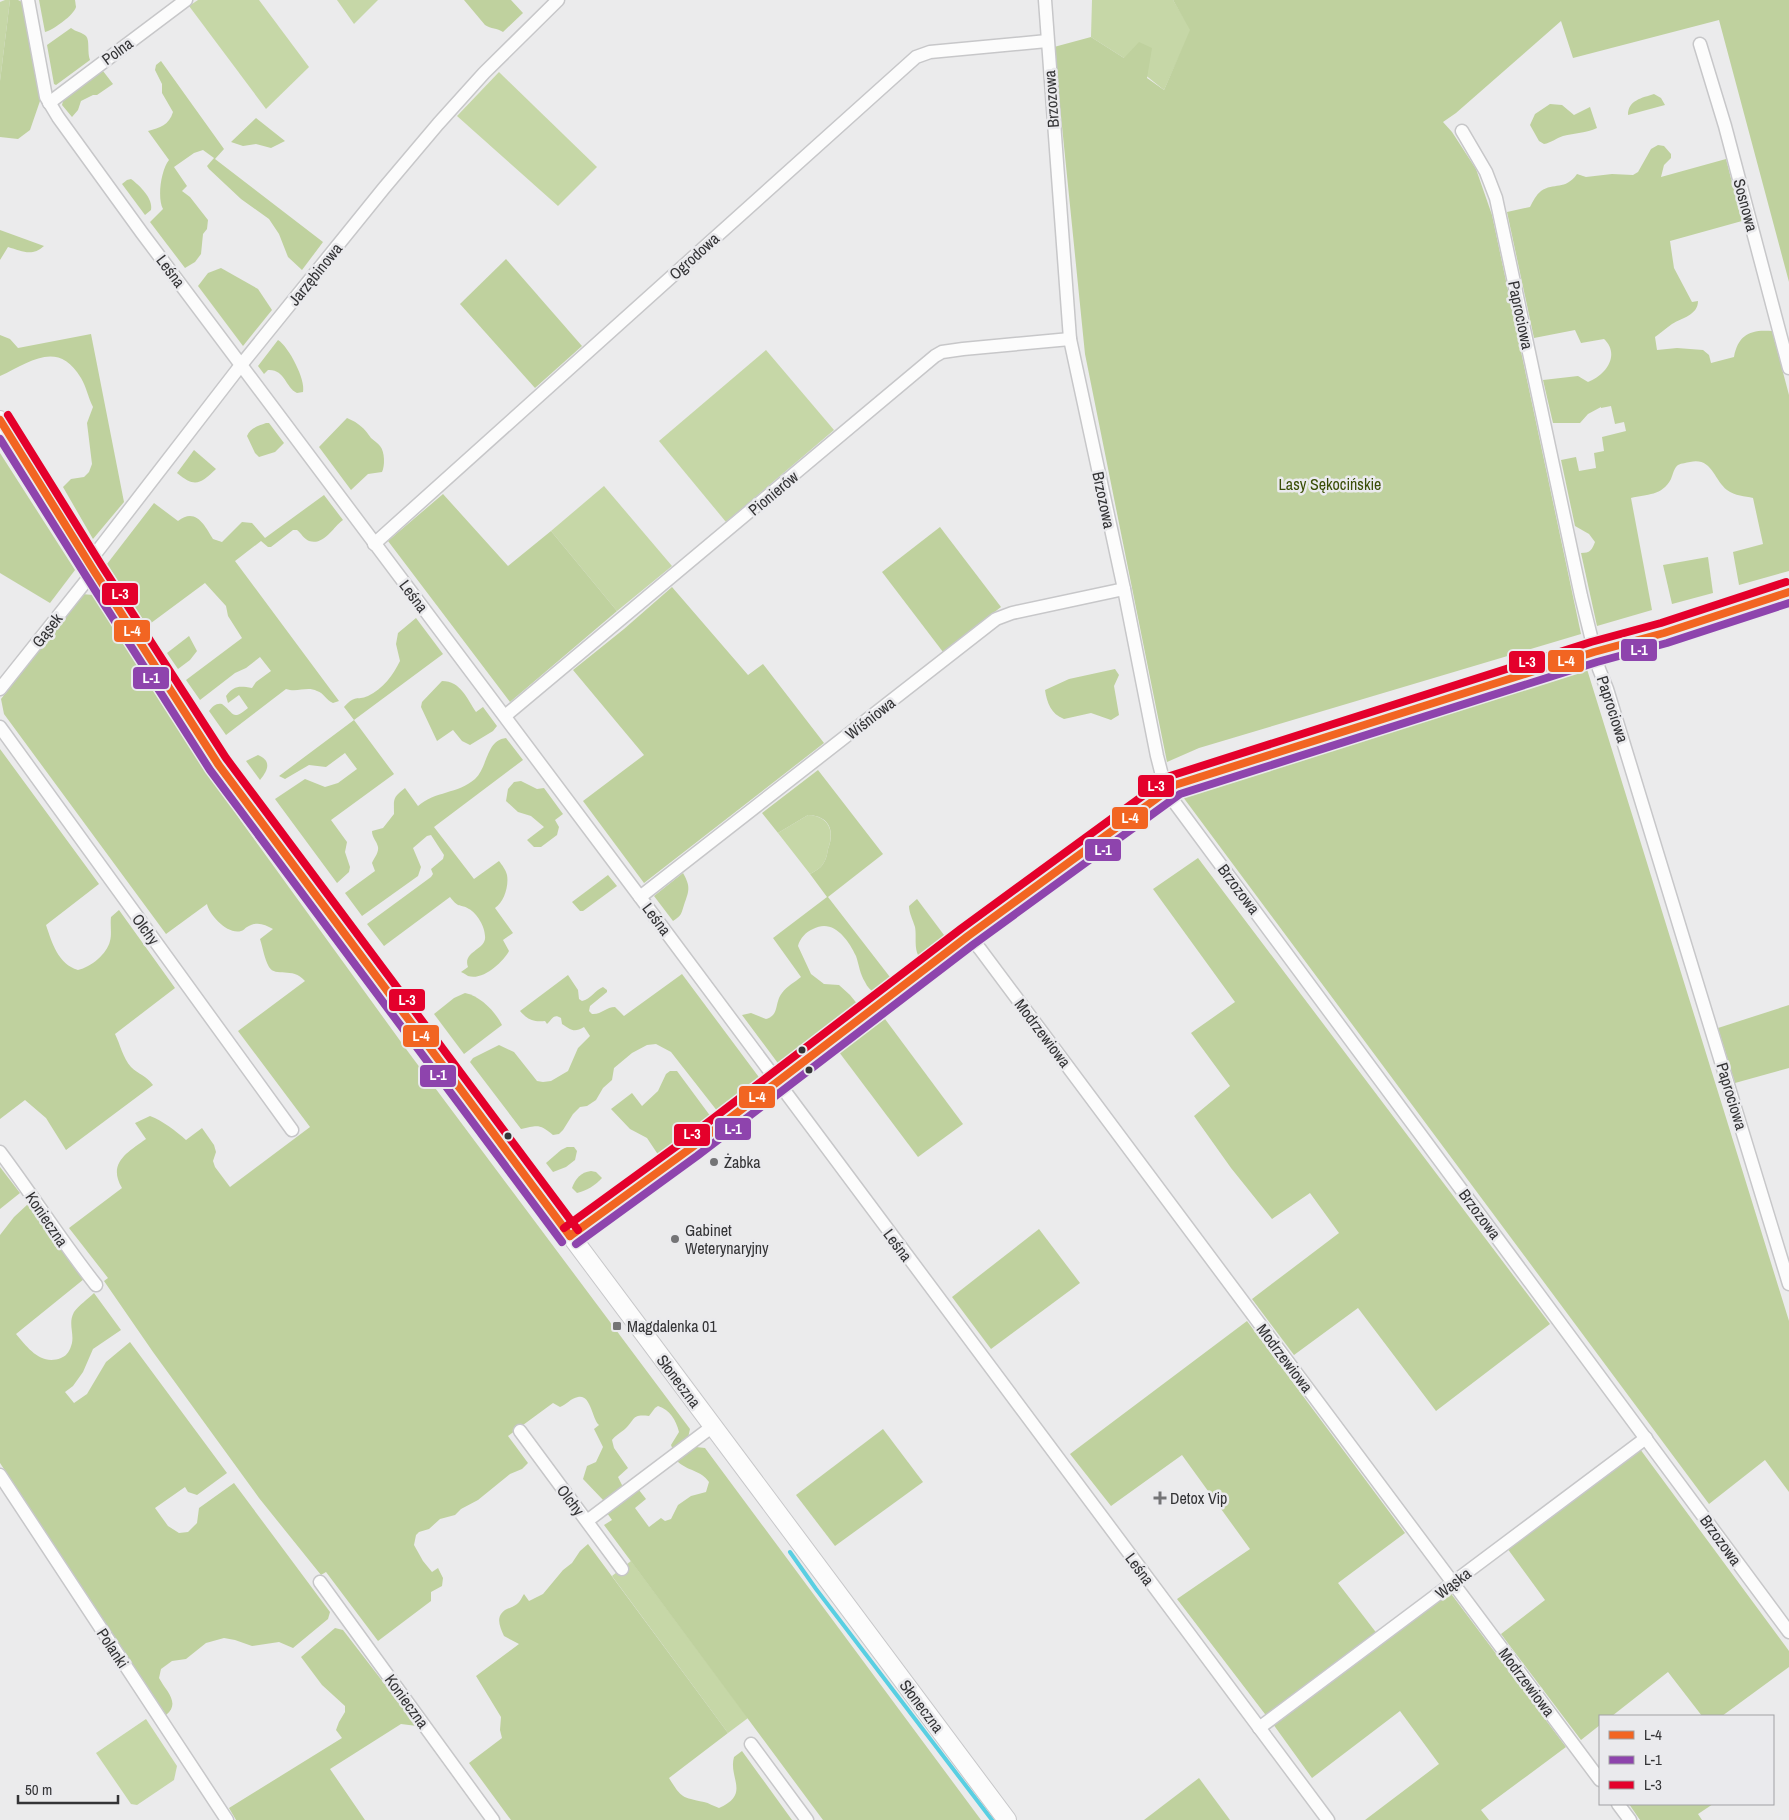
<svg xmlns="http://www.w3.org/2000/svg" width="1789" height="1820" font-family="'Archivo Narrow',sans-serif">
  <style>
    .green { fill: #c6d7a7 }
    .forest { fill: #bfd19e }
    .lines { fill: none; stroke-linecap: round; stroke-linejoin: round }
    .stream { stroke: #59cfe2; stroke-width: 4 }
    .minor-casing { stroke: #c7c7c9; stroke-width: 15 }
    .tertiary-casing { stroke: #c7c7c9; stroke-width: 18 }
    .secondary-casing { stroke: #c7c7c9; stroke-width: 20 }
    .minor { stroke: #fcfcfc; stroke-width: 12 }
    .tertiary { stroke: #fcfcfc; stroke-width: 15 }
    .secondary { stroke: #fcfcfc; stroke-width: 18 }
    .bus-1-casing { stroke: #eaeaed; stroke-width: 11 }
    .bus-2-casing { stroke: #eaeaed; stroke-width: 11 }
    .bus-3-casing { stroke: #eaeaed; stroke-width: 11 }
    .bus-1 { stroke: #f26522; stroke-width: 8 }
    .bus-2 { stroke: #8e44ad; stroke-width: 8 }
    .bus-3 { stroke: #e4002b; stroke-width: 8 }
    .bus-dot { fill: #343436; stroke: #eaeaed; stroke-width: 2 }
    .poi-dot { fill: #747476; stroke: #eaeaed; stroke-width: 2 }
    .labels { text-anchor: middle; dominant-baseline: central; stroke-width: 5; stroke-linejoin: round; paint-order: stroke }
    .street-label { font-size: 16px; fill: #343436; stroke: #eaeaed }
    .park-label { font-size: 16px; fill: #3a4e07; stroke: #eaeaed }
    .poi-label { font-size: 16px; fill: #343436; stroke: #eaeaed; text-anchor: start }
    .line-badge { stroke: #eaeaed; stroke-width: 2 }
    .badge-label { font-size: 14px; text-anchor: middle; font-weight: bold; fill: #fff }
  </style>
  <rect width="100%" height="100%" fill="#ebebec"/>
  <g class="green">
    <polygon points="5,0 10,0 0,81 0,2"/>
    <polygon points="198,0 259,0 309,67 266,109 189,6"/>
    <polygon points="337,0 378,0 354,24"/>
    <polygon points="1092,0 1173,0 1191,30 1164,90 1124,58 1091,37"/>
    <polygon points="499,72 597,167 558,206 457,116"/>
    <polygon points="766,350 834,430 726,522 659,441"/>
    <polygon points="604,486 672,566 617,611 551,531"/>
    <path d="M808,815C829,816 835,831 828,849C827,855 826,860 823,864C820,869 815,871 810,874L778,833Z"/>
    <polygon points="631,1561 748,1718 728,1733 612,1576"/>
    <polygon points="146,1719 177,1766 174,1780 137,1805 131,1804 96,1753"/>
  </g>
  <g class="forest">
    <polygon points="10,0 18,0 22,2 41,98 30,130 18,139 0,137 0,81"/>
    <path d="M39,0H75L76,7C74,15 53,30 45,32Z"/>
    <path d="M464,0H511L523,13L503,32C497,28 491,29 485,25Z"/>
    <polygon points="1173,0 1789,0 1789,282 1719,20 1573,58 1561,21 1456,113 1443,122 1452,132 1476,169 1492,215 1581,634 1199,748 1167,762 1085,354 1054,47 1091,37 1124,58 1139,42 1152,48 1147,78 1164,90 1190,30"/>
    <path d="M71,28C76,32 82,32 86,36C90,40 87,53 90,60L56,85L54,84L47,45Z"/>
    <path d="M161,61L224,149L215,159L323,242L302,270L288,257L279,234L269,219L241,199L209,169L207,166L214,158L203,150L194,153L174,167L187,186L182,191L190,197L208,220L207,229L203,234L201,254L195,262L185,268L150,222L163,209C157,198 161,170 169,160L148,131C160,128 169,125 173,112L162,93V84L155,70L156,65Z"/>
    <polygon points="103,71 113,84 97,95 93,95 81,101 78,110 72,117 62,105 63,101"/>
    <path d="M1654,94L1661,98L1665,105L1628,115C1628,100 1642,98 1654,94Z"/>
    <path d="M1550,104L1562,105L1574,115L1590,107L1597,128C1586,133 1575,133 1563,136C1556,138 1551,143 1544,144L1539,141L1530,125L1535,114Z"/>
    <polygon points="256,118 285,141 271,148 256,144 243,146 231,142"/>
    <path d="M1658,145L1664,146L1671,154V158L1664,165L1661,177L1726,159L1742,221L1670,241L1674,268L1692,302L1698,301C1698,315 1682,318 1672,324C1666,328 1661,333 1655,337L1657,350L1677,348L1703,350L1709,355L1711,363L1734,357C1738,335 1750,329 1772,331L1789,395V571L1739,585L1733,552L1763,544L1753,498C1745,496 1735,496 1727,490C1714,480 1712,457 1690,462C1686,463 1682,463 1678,465C1674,468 1673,474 1671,479C1662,496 1647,494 1631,498L1652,610L1597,626L1581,553C1590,553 1592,550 1595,542L1589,534L1575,526L1561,460L1576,457L1579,471L1596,468L1594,453L1604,451L1602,437L1626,431L1624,422L1615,424L1611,406L1601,408V407L1588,414L1580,423H1553L1543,380L1578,376L1588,382C1605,376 1621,355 1604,339L1581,343L1575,330L1534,338L1507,212L1530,207C1533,201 1536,195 1541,191C1554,182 1565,191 1577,174L1586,177L1612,174L1633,175L1638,172L1651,149Z"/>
    <path d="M131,179C140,186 153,198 151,210L145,215L122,184L127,180Z"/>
    <path d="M0,230L44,246C32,257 22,251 8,247L0,260Z"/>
    <polygon points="506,259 582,346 535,388 460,304"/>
    <polygon points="221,268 258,289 272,310 243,346 198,286 208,273"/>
    <path d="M91,334L124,502L93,539L63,487L71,479L84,477L89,472L92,464L87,423L93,407C88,397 86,386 81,378C58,339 30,362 0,376V335L10,339L18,348Z"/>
    <path d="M278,340C289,347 306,380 303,392L297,393C285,387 285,369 268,370L264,374L258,366Z"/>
    <path d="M347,418C359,423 364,428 371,438C374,441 378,443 380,446C385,452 385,466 382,472L368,474L351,490L319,447Z"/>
    <path d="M266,423H269L284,443L275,452L259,457L255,453L247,436C250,428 258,426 266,423Z"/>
    <path d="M194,450L216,469C200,484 195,488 177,473Z"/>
    <polygon points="0,453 75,570 50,603 0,573"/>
    <polygon points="443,494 508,566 551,531 617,611 510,702 388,541"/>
    <path d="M324,495L343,520C333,527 324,546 309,541C304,539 301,533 297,530H293L271,547H268L261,541L235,561L339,701L333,703C326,700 324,693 317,691C307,686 297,693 286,689L226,735L209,711C213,706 216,703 222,704C235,714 232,721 248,708L239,695L228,703L226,696C234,685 240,686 252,688L256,682L271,671L260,657L246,668L235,673L200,700L186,680L242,638L228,616L226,606L205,583L147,626L107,564L154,503L178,521C196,507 205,526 213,539L222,542L242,522L252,523L265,538Z"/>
    <polygon points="940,527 1001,607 943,652 882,572"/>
    <polygon points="1708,557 1713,593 1672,604 1663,565"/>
    <polygon points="672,587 748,675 763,664 824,743 644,883 583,801 644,755 573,670 624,629"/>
    <path d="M82,594L93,595L241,821L409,1053L690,1429L688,1438L673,1450L671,1445L679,1432C676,1420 670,1410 658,1406L655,1408L649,1416C631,1414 636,1419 625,1429C620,1433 616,1435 612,1440L614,1448L628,1468L618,1477L623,1487L604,1501L583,1479L587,1466L596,1462L603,1447L594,1429L599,1425C592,1419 591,1394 578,1397C571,1398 566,1405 560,1407L553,1403L508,1436L528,1463L522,1469L510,1474L478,1500L461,1509L455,1515L440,1519L429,1529L419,1532L416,1535L414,1545L423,1561L432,1572L438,1568L443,1578L442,1586L431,1592V1601L378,1641L326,1572L321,1575L259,1498L153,1352L104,1281L108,1278L69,1228L122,1188C107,1163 128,1152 146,1139L135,1123L150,1116C163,1121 176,1131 186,1140L202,1128L214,1145L216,1152L213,1161L215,1167L230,1187L310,1127L238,1031L305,981C292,966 276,978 269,967C264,958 263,948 260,939L273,929C264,924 257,921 247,927C245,928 243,931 241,931C228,935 209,915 207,904L166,934L4,714L1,699Z"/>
    <path d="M416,618L443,654L354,720L394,774L331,820L347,842L345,852L350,867L349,872L337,883L275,799L305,779L325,787L338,783L357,769L345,753L326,767L309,765L285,779L279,776L354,720L344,707C356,694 356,701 368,696C383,689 393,675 400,661L396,644L398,633Z"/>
    <polygon points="189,636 197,651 190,660 178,669 167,653"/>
    <polygon points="1586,666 1789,1321 1789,1492 1765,1460 1709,1504 1183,797"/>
    <path d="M1115,669L1119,675L1114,686L1119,715L1111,720L1091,713L1064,719C1051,714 1047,703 1045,690L1069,679Z"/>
    <path d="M442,681C461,681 467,699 476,712L483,707L497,726L493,731L470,745L462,741L453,730L437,741L421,707L422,702Z"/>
    <path d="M506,738L523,760L434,827L474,879L499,861C502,865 506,870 507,875C509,886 504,902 495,908L513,933L503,940L509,951C503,962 483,981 468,976C466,975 464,973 461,972L468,967C462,951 487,950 485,936C485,927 477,913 469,909C460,903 460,910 450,897L384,946L367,924L431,877L433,874L431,869L443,859L444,855L431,835L427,836L413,848L421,867L418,876L362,916L345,893L375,871L372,863C374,858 379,853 378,847C377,841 372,838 372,831L383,828L394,814C394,799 392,798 405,788L418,806C435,791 458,794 475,779C488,767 486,740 506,738Z"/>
    <path d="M0,749L99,884L46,925C52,943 58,964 78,970C91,967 107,954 110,941C112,934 110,925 111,917L119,910L175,988L115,1034C120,1044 123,1058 131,1067C138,1074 147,1076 153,1085L66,1150L46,1118L25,1100L0,1119Z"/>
    <path d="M258,755C272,761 268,770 260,780L246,761Z"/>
    <path d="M818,770L883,854L828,897L893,981L875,994C871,990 867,987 865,982C860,974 859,965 856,956C848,939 833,918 813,929C806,932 800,938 798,946L811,974L824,984L839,985L850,995L859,1006L780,1066L742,1015L751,1013L766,1019C780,1015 774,1003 782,993C787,986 795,982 801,977L773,938L827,897L810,874C815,871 820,869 823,864C826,860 827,855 828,849C835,831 830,816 808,815L778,833L762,813Z"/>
    <polygon points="521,781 537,789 544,788 563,814 555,820 559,827 557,835 541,847 534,847 527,840 544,827 531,816 518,812 506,801 508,789 514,782"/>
    <polygon points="1198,858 1550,1324 1436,1411 1358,1308 1294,1355 1252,1299 1339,1233 1310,1193 1272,1219 1231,1168 1194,1116 1230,1086 1191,1033 1235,1002 1153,889"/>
    <path d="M683,873C691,887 689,891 684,905C681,914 682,915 673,921L654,896Z"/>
    <polygon points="608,875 617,886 583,911 580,911 572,902"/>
    <path d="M917,899L947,939L921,959C913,951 917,937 915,927C913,920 909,913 909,906Z"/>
    <path d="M682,974L761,1080L718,1112L671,1052L656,1044L647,1045L632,1053L614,1068L612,1080L603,1088L596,1100L587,1106L580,1107L573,1114L563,1130L559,1134L553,1135C540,1124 538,1125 521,1129L470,1062L473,1058L499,1045L514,1052L537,1081L543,1082L551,1081L568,1071L578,1048L590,1036L584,1027C574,1033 571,1030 562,1024L561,1018C553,1013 552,1020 547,1024L545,1021C533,1022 528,1020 520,1011L568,975L578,990L579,999L582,1001C591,999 595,990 603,987L607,990V992L590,1006L589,1011L592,1014C601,1015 606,1007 615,1007L624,1016Z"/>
    <path d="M465,993C480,996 495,1011 502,1025L464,1054L434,1014L454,998Z"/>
    <polygon points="1789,1005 1789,1068 1735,1083 1718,1028"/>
    <polygon points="885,1019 963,1124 918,1157 839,1052"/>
    <polygon points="670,1071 677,1071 711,1117 659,1156 647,1138 630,1129 611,1109 632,1093 642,1106 658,1091 666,1074"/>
    <polygon points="567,1147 574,1147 577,1151 575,1160 566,1167 553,1172 546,1163 561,1150"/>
    <polygon points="0,1167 20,1193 0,1209"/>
    <path d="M591,1171L596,1172L602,1178C596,1185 586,1191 577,1193L572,1188C575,1179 581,1172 591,1171Z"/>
    <path d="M28,1204L84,1279L16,1334C28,1348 41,1366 61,1358C68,1355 70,1350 72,1343C74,1332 68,1323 74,1312C79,1305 88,1299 94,1293L121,1330L93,1349L83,1372L73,1386L65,1392L74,1403L87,1394L106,1362L130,1342L227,1473L197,1495L188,1492L185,1487L155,1508L168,1526L179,1533L188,1532L197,1523L199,1508L234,1483L330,1612L328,1619L293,1648L279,1642L252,1646L235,1640L224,1638L206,1643L186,1659L172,1661L161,1669L159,1678C166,1691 181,1703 166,1715L0,1463V1235L14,1217Z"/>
    <polygon points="1039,1229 1080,1283 991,1349 952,1297"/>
    <polygon points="1247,1321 1405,1533 1338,1583 1378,1635 1268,1718 1177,1599 1250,1549 1182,1455 1111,1506 1070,1454"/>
    <polygon points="883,1429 923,1482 835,1546 796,1495"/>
    <path d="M696,1447L705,1448L981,1820H823L604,1525L612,1520L607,1513L639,1490L646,1499L635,1508L649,1527L661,1518L665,1521L671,1519L678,1505L691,1496L706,1492L709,1482C701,1470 687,1471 677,1461Z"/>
    <polygon points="1640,1449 1789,1651 1789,1667 1722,1716 1702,1716 1668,1672 1612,1716 1600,1716 1600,1725 1581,1740 1501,1634 1545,1600 1507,1548"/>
    <path d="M588,1544L728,1733L669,1778C682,1799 682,1797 704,1802C709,1803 713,1806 719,1808C751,1794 728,1778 734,1757L742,1751L792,1820H511L469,1763L502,1738L500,1730L501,1717L476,1676L519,1644L504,1636C500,1627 495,1617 505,1610C509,1608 513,1607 517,1604C520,1602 522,1597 524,1594L529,1601L543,1594L563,1570L572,1563L580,1551Z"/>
    <polygon points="1449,1591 1566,1747 1481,1810 1489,1820 1365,1820 1439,1764 1400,1711 1312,1778 1273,1724"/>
    <polygon points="335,1628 343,1630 417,1726 401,1724 330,1769 365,1820 236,1820 229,1808 342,1738 336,1730 339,1722 345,1712 345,1706 322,1685 301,1657"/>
    <polygon points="1199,1778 1230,1820 1144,1820"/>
    <polygon points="1629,1804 1713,1804 1698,1814 1702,1820 1640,1820"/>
  </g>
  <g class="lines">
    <polyline class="stream" points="790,1552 816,1589 992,1820"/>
    <g class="minor-casing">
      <g id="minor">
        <polyline points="28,0 46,97 58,117 142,233 640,897 1328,1820"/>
        <polyline points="1045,0 1070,339 1124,589 1157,756 1166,791 1789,1632"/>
        <polyline points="1700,44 1725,126 1789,368"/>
        <polyline points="49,103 186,0"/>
        <polyline points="1462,131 1486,172 1496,198 1581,596 1599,669 1607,689 1789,1284"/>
        <polyline points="374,544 916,57 930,52 1047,41"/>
        <polyline points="89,562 241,365 384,188 438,124 484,73 558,0"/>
        <polyline points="0,689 94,571"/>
        <polyline points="505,716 935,356 942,352 963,349 1070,339"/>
        <polyline points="0,727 292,1130"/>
        <polyline points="640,897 996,619 1012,613 1124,589"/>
        <polyline points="968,936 980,949 1600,1780"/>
        <path d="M0,1152C33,1196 62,1242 96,1285"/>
        <polyline points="520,1431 622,1569"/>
        <polyline points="0,1475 227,1820"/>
        <polyline points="587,1521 713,1426"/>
        <polyline points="320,1582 493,1820"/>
        <polyline points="1259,1728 1646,1438"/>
        <polyline points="751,1744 807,1820"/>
        <polyline points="1618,1804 1630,1820"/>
      </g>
    </g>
    <g class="tertiary-casing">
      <polyline id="tertiary" points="570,1236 691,1148 968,936 1175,785 1594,652 1664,633 1789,592"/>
    </g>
    <g class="secondary-casing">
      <polyline id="secondary" points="0,420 94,571 223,770 1007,1820"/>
    </g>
    <use href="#minor" class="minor"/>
    <use href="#tertiary" class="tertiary"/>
    <use href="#secondary" class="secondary"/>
    <g class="bus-1-casing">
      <g id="bus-1">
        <polyline points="0,420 94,571 218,764 570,1236"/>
        <polyline points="570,1236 691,1148 968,936 1175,785 1594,652 1664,633 1789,592"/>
      </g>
    </g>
    <g class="bus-2-casing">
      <g id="bus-2">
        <polyline points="0,439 86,576 210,770 562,1242"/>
        <polyline points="576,1244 697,1156 974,944 1180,794 1597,662 1667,643 1789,603"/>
      </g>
    </g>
    <g class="bus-3-casing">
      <g id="bus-3">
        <polyline points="8,415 102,566 226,758 578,1230"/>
        <polyline points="564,1228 685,1140 962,928 1170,776 1591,642 1661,623 1786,582"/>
      </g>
    </g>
    <use href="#bus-1" class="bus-1"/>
    <use href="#bus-2" class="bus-2"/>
    <use href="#bus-3" class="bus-3"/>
  </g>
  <g class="bus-dot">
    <circle cx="802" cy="1050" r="4.5"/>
    <circle cx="809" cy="1070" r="4.5"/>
    <circle cx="508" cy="1136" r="4.5"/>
  </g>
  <g class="poi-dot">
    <circle cx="714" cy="1162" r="5"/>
    <circle cx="675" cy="1239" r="5"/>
    <rect x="612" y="1321" width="10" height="10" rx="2.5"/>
    <path d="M1157.5 1490.5h5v5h5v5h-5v5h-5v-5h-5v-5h5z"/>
  </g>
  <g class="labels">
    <g class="street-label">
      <text transform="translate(117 51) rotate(-36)">Polna</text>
      <text transform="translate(1051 99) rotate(-94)">Brzozowa</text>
      <text transform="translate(1746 205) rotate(75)">Sosnowa</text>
      <text transform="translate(694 256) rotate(-42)">Ogrodowa</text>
      <text transform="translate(171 271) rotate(53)">Leśna</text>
      <text transform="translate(315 274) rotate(-51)">Jarzębinowa</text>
      <text transform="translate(1521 315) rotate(78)">Paprociowa</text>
      <text transform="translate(773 493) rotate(-40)">Pionierów</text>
      <text transform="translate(1104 500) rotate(78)">Brzozowa</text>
      <text transform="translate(414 596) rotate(53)">Leśna</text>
      <text transform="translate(47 630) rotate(-52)">Gąsek</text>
      <text transform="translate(1613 709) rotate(72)">Paprociowa</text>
      <text transform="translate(870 718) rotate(-38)">Wiśniowa</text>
      <text transform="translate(1239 889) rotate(53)">Brzozowa</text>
      <text transform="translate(657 919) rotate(53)">Leśna</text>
      <text transform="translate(146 929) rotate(54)">Olchy</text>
      <text transform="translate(1043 1033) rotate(53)">Modrzewiowa</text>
      <text transform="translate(1732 1096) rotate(73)">Paprociowa</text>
      <text transform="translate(1480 1214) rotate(53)">Brzozowa</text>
      <text transform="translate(47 1219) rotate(56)">Konieczna</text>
      <text transform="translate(898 1245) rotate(53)">Leśna</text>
      <text transform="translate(1285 1358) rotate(53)">Modrzewiowa</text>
      <text transform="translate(679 1381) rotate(53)">Słoneczna</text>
      <text transform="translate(571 1500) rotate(53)">Olchy</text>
      <text transform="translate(1721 1540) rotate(54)">Brzozowa</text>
      <text transform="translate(1140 1569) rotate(53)">Leśna</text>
      <text transform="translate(1453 1583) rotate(-37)">Wąska</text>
      <text transform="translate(113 1648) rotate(57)">Polanki</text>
      <text transform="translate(1527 1682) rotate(53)">Modrzewiowa</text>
      <text transform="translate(407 1701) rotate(54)">Konieczna</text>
      <text transform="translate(922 1706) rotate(53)">Słoneczna</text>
    </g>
    <g class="park-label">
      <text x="1330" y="484">Lasy Sękocińskie</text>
    </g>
    <g class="poi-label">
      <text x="724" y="1162">Żabka</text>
      <text x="685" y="1230">Gabinet<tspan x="685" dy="18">Weterynaryjny</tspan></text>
      <text x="627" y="1326">Magdalenka 01</text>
      <text x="1170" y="1498">Detox Vip</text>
    </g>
  </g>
  <g class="line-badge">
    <rect x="101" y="582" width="38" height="24" rx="5" fill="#e4002b"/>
    <rect x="113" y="619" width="38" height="24" rx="5" fill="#f26522"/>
    <rect x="1620" y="638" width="38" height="24" rx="5" fill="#8e44ad"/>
    <rect x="1547" y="649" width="38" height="24" rx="5" fill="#f26522"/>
    <rect x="1508" y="650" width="38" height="24" rx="5" fill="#e4002b"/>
    <rect x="132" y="666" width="38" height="24" rx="5" fill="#8e44ad"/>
    <rect x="1137" y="774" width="38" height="24" rx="5" fill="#e4002b"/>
    <rect x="1111" y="806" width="38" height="24" rx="5" fill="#f26522"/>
    <rect x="1084" y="838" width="38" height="24" rx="5" fill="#8e44ad"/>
    <rect x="388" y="988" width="38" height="24" rx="5" fill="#e4002b"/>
    <rect x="402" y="1024" width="38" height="24" rx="5" fill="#f26522"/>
    <rect x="419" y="1064" width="38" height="24" rx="5" fill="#8e44ad"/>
    <rect x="738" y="1085" width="38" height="24" rx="5" fill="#f26522"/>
    <rect x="714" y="1117" width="38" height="24" rx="5" fill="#8e44ad"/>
    <rect x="673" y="1123" width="38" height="24" rx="5" fill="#e4002b"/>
  </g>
  <g class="badge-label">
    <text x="120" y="599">L-3</text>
    <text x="132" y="636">L-4</text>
    <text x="1639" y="655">L-1</text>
    <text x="1566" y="666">L-4</text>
    <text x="1527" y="667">L-3</text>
    <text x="151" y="683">L-1</text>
    <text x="1156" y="791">L-3</text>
    <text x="1130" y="823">L-4</text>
    <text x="1103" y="855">L-1</text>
    <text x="407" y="1005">L-3</text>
    <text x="421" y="1041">L-4</text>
    <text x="438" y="1080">L-1</text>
    <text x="757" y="1102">L-4</text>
    <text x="733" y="1134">L-1</text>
    <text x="692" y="1139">L-3</text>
  </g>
  <rect x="1599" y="1715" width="175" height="90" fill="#eaeaed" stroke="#a1a1a4"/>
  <rect x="1609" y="1731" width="25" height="8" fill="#f26522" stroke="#a1a1a4"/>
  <text x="1644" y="1740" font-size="15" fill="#343436">L-4</text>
  <rect x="1609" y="1756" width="25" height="8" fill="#8e44ad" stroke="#a1a1a4"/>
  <text x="1644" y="1765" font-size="15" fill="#343436">L-1</text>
  <rect x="1609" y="1781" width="25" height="8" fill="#e4002b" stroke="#a1a1a4"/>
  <text x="1644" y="1790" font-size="15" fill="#343436">L-3</text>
  <path d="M18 1795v8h100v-8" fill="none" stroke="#343436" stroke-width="2.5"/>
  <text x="25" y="1795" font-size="15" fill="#343436" stroke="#eaeaed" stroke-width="4" paint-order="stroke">50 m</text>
</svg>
